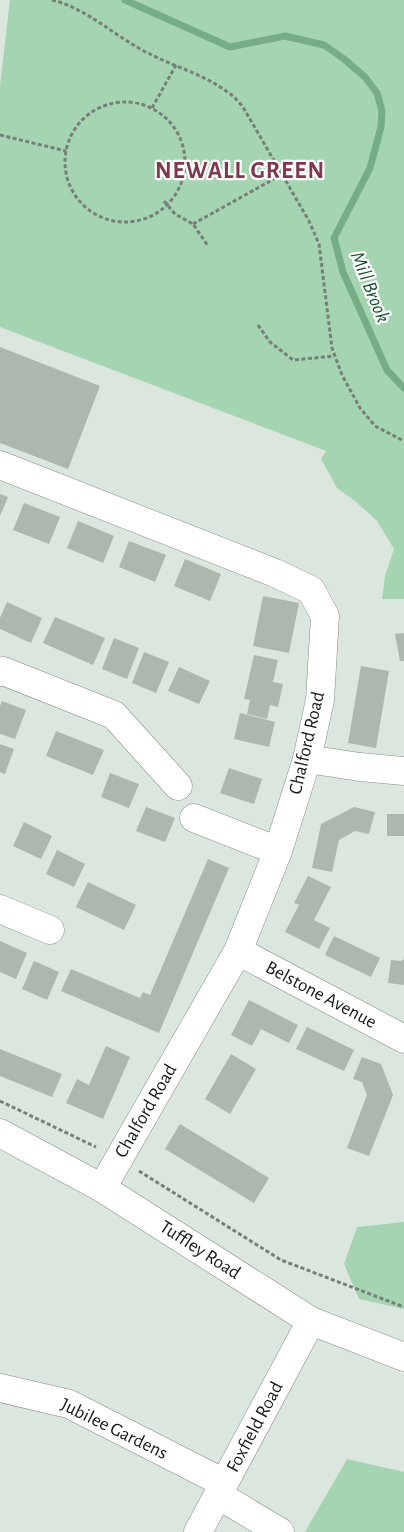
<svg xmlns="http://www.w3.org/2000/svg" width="404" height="1532" font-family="'Alegreya Sans',sans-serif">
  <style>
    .green { fill: #a5d4b1 }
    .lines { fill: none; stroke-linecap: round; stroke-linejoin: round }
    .stream { stroke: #77ad86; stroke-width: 7 }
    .building { fill: #acb7ae }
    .minor-casing { stroke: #838e85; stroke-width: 29 }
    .path { stroke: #777f79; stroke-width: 3; stroke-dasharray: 4 2.5; stroke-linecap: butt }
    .minor { stroke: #fff; stroke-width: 28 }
    .labels { text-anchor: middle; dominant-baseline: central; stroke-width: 4.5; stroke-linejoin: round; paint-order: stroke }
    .street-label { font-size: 19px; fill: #141815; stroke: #fff }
    .water-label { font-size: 20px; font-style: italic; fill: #16532d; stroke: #fff }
    .district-label { font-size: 24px; font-weight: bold; letter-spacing: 1px; fill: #7f384e; stroke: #fff }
  </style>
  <rect width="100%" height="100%" fill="#dbe7de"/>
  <g class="green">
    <polygon points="10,0 404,0 404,599 382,599 385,576 394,549 377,521 355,501 337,488 321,459 326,451 0,327 0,86"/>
    <polygon points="404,1222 404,1309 359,1299 344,1264 357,1227"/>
    <polygon points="347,1459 404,1472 404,1532 305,1532"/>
  </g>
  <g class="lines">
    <polyline class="stream" points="125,0 230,47 285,36 324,45 344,59 365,77 377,93 382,111 381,127 370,168 334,238 343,272 387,370 404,388"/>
  </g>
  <g class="building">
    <polygon points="0,347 100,386 68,469 0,443"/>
    <polygon points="0,494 8,497 0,516"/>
    <polygon points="24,503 60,517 49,544 13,530"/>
    <polygon points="78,521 114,536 103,563 67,548"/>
    <polygon points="129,541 166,555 155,582 119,567"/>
    <polygon points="185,559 221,574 210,601 174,586"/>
    <polygon points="263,596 299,603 289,653 253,646"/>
    <polygon points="7,602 42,618 31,643 0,629 0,618"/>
    <polygon points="55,617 105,638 93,665 43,643"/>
    <polygon points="404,633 404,661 400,661 395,634"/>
    <polygon points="114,638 139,648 127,679 102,669"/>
    <polygon points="144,652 169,662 156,693 132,683"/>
    <polygon points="254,655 278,660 273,682 283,684 278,707 270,705 267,719 247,714 250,700 244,699"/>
    <polygon points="361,666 389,671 376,748 348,743"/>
    <polygon points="179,667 210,681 199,704 168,691"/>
    <polygon points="2,701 26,710 15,739 0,734 0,706"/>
    <polygon points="240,713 275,722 269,747 234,739"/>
    <polygon points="56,731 104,750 93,775 46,756"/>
    <polygon points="0,744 14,749 5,774 0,772"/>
    <polygon points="229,768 262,779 254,804 220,793"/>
    <polygon points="110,773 139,784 129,808 101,797"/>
    <polygon points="146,807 175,818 165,842 136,831"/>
    <polygon points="354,807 375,812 369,834 355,831 339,840 332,872 312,868 321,824"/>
    <rect x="387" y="814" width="17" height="22"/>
    <polygon points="24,822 52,836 41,859 13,846"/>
    <polygon points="57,850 85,864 74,887 46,874"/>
    <polygon points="208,859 229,868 159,1033 61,991 71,969 140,998 143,992 150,995"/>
    <polygon points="308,876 331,887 314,920 330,928 319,949 285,932 299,905 294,903"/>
    <polygon points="88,882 136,905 124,930 76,907"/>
    <polygon points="334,936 380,958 371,977 325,955"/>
    <polygon points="0,941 27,953 16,979 0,972"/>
    <polygon points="404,959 404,985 388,983 391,960 401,961"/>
    <polygon points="34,961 59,972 47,1000 22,989"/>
    <polygon points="249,1000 298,1025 289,1043 261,1029 252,1046 231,1035"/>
    <polygon points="307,1027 354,1050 344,1071 296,1049"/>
    <polygon points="106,1046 130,1057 103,1119 66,1103 77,1079 89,1085"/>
    <polygon points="0,1049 62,1074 52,1097 0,1076"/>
    <polygon points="231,1054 256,1069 230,1114 205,1099"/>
    <polygon points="362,1057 381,1064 393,1095 369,1156 347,1148 367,1095 362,1082 353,1079"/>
    <polygon points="180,1124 269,1178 254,1203 165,1149"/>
  </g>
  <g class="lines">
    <g class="minor-casing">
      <g id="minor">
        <polyline points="0,465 275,573 311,590 325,616 320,700 307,759 278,851 238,951 102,1188"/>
        <polyline points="0,672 3,671 114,715 178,786"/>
        <polyline points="307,759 360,767 404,771"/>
        <polyline points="194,818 278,851"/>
        <polyline points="0,909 50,930"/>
        <polyline points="238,951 404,1039"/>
        <polyline points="0,1133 102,1188 311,1321 404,1357"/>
        <polyline points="0,1388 69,1404 224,1483"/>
        <polyline points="218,1495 280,1532"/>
        <polyline points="198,1532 311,1321"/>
      </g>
    </g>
    <g class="path">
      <path d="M52,0C89,9 116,38 150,54C175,67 203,74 226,91C233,95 238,101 243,107L309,221L319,244L332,348L342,375L360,408L375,426L404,441"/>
      <circle cx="125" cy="162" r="60"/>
      <polyline points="152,108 176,65"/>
      <polyline points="0,135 66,151"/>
      <polyline points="164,201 175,214 193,224 208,246"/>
      <polyline points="193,224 281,175"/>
      <polyline points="258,325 270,342 293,360 334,356"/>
      <polyline points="0,1101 96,1147"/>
      <polyline points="139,1171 281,1260 404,1307"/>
    </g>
    <use href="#minor" class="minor"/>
  </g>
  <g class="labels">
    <g class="street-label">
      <text transform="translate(307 743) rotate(-77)">Chalford Road</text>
      <text transform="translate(321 995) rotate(28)">Belstone Avenue</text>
      <text transform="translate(146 1111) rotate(-60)">Chalford Road</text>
      <text transform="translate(200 1250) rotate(33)">Tuffley Road</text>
      <text transform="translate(255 1427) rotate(-62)">Foxfield Road</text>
      <text transform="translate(114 1429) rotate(26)">Jubilee Gardens</text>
    </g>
    <g class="water-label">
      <text transform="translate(370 287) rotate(68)">Mill Brook</text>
    </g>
    <g class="district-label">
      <text x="240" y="171">NEWALL GREEN</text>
    </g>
  </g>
</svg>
